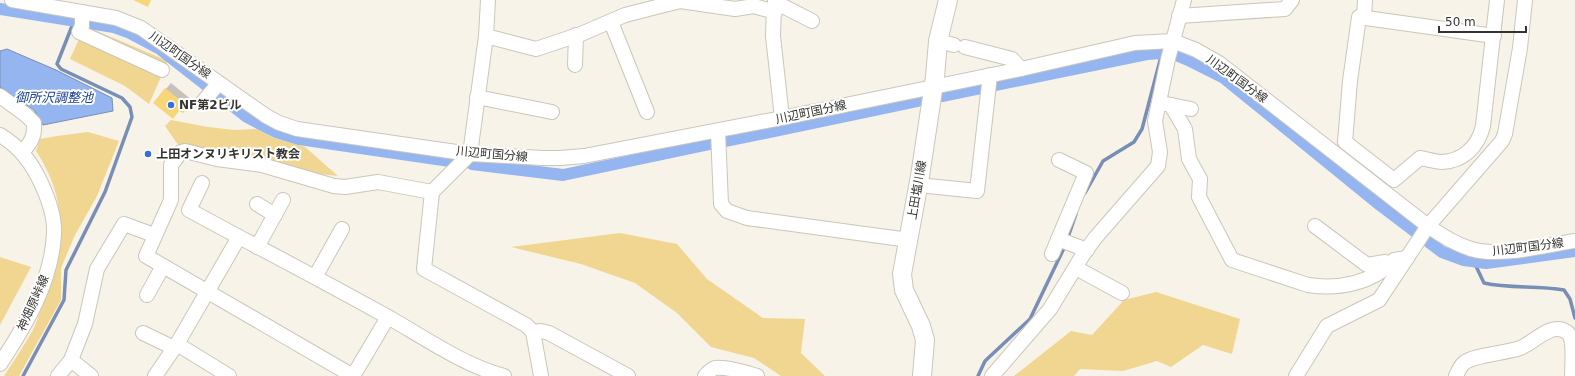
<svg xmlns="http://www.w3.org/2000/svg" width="1575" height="376" font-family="'DejaVu Sans','Noto Sans JP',sans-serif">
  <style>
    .green { fill: #f0d691 }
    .water { fill: #95b5f1; stroke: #788eb6 }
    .shadow { fill: #0003 }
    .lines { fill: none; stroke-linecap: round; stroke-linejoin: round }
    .stream { stroke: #788eb6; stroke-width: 3.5 }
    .canal { stroke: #95b5f1; stroke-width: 12 }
    .building { fill: #f7d67a }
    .minor-casing { stroke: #cac6bb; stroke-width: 16 }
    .major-casing { stroke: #cac6bb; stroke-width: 20 }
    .minor { stroke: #fff; stroke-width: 14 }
    .major { stroke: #fff; stroke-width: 18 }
    .poi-dot { fill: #376ddc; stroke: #fff; stroke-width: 1.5 }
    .labels { text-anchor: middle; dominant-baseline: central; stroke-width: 4; stroke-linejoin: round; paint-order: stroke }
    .street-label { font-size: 12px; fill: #34332e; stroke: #fff }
    .poi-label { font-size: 12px; font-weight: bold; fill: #34332e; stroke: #fff; text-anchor: start }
    .water-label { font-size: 13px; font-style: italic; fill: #184096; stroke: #fff }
  </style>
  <rect width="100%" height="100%" fill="#f8f3e8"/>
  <g class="green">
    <polygon points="85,26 168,61 149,104 125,86 70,59"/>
    <polygon points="171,120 208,127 234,130 257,129 274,138 305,147 338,176 302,172 179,146 165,126"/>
    <path d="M88,132L119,141L97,196L75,235L61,268V300L19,376H4C13,362 22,349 30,335C36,326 39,314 43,304C64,249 70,202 36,151L40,139L57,136Z"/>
    <polygon points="620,233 677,244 707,279 763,318 805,319 801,353 825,376 781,376 754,358 711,347 677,313 635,283 581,264 511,247"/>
    <polygon points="0,257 31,267 0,325"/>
    <polygon points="1156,292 1240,319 1232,354 1203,345 1171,367 1157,361 1123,371 1080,369 1074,376 1014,376 1071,331 1092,335 1124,300"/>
  </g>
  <polygon class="water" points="7,49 56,70 112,98 113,111 43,125 34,110 0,87 0,51"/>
  <polygon class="shadow" points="171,83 193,101 188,107 154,103"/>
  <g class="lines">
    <g class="stream">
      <polyline points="1085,193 1103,161 1134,142 1142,129 1162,53"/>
      <polyline points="1067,240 1076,214"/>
      <path d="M1474,262L1484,283C1510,289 1537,285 1564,290L1570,299L1575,318"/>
      <polyline points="23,376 64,300 66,270 105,192 132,117 130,107 122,98 61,69 57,64 74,21"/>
      <polyline points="978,376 985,361 1030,319 1065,246"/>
    </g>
    <g class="canal">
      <polyline points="0,9 114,27 128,32 160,49 247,117 276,132 299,139 450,161"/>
      <polyline points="942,96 1147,54 1162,53 1176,55 1188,60 1224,78 1380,205 1442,252 1464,260 1486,263 1575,251"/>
      <polyline points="726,141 918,101"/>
      <polyline points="472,164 563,175 710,144"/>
    </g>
  </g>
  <g class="building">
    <polygon points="133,0 151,0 148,7"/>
    <polygon points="165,88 189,107 183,113 179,111 173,119 153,103"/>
  </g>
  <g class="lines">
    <g class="minor-casing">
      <g id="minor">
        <path d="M12,0L116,18L141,28L266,116L279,123L297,129L470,154L542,158H560L584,156L782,118L1021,69L1135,43L1173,41L1196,50L1219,63L1428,226C1442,236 1455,244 1471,249C1498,258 1547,245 1575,241"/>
        <polyline points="488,0 486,36 470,154 432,192 424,269 526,325 533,332 541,376"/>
        <polyline points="776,0 774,6 773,36 782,118"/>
        <polyline points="680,1 735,9 754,6 775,12"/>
        <polyline points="775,2 812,21"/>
        <polyline points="82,12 82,26 79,32 162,70"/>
        <polyline points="1179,16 1285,9 1292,0"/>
        <polyline points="1364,18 1365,0"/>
        <polyline points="611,22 647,112"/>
        <polyline points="486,36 536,49 581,34 625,15 680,1 679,0"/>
        <path d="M1494,36L1359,17L1350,81L1345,142L1394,180L1420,158C1427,159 1435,162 1442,162C1463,161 1478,147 1483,126L1497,0"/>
        <polyline points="938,41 954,45"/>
        <polyline points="965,47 1012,59 1021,69"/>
        <polyline points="575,65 576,35"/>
        <path d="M0,96L26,115L34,123C35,136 31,143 22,152"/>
        <polyline points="477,97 552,112"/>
        <polyline points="202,103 219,83"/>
        <polyline points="1166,104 1191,109"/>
        <path d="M1171,105L1185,129L1189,159L1200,179L1199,197L1232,260L1308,285C1338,290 1373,283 1394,260L1407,258"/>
        <polyline points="718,131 721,204 727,211 747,218 909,240"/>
        <path d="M0,135C19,146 32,163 41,183C48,198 55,216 54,233C52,281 26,325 0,364"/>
        <polyline points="202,183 189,210 239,237"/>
        <polyline points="919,185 977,191 990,75"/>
        <polyline points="257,204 275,215"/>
        <polyline points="1315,226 1367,265 1385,262 1389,265"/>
        <polyline points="1058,239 1087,250"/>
        <polyline points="257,247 283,200"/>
        <polyline points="1052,254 1086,173 1059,160"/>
        <polyline points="1076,268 1122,293"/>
        <polyline points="315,277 342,229"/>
        <polyline points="147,295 163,266"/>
        <polyline points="533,332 541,331 549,333 628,376"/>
        <polyline points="143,333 174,348"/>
        <polyline points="177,344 229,376"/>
        <polyline points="71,360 91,376"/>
        <polyline points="58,376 71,360 85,324 97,269 124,224 154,235"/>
        <path d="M155,376L177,344L239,237C289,263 339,290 388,317C425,338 463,365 504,376"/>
        <polyline points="353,376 146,256 171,200 171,165 181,152 185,151 217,159 262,165 334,186 345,187 378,182 432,192"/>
        <polyline points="353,376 388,317"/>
        <path d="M705,376C708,373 711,369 715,368C726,366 747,373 757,376"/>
        <polyline points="992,376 1050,309 1084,253 1096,237 1158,166 1160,152 1155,121 1168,59 1184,0"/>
        <polyline points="1296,376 1327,326 1379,300 1428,226 1502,141 1505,134 1520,48 1525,0"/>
        <path d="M1456,376C1458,372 1460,366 1464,363C1473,355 1507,353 1520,348C1534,343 1551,321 1567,332C1575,338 1572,365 1572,376"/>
      </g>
    </g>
    <g class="major-casing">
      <polyline id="major" points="922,376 925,340 921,326 904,290 902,274 920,176 935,77 938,41 948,0"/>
    </g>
    <use href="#minor" class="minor"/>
    <use href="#major" class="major"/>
  </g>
  <g class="poi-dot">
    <circle cx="171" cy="105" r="4"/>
    <circle cx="148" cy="154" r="4"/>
  </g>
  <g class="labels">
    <g class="street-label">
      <text transform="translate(180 55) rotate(35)">川辺町国分線</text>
      <text transform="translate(1237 79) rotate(36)">川辺町国分線</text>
      <text transform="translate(811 112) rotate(-12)">川辺町国分線</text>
      <text transform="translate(492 154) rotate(5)">川辺町国分線</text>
      <text transform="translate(917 190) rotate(-80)">上田塩川線</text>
      <text transform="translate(1528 247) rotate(-7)">川辺町国分線</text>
      <text transform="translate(33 303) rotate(-66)">神畑原峠線</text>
    </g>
    <g class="poi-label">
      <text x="179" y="105">NF第2ビル</text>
      <text x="156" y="154">上田オンヌリキリスト教会</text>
    </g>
    <g class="water-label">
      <text x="54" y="97">御所沢調整池</text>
    </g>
  </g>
  <path d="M1439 26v6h87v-6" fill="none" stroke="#34332e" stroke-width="2"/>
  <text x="1445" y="26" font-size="12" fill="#34332e" stroke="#ffffff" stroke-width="3" paint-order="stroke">50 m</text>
</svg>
